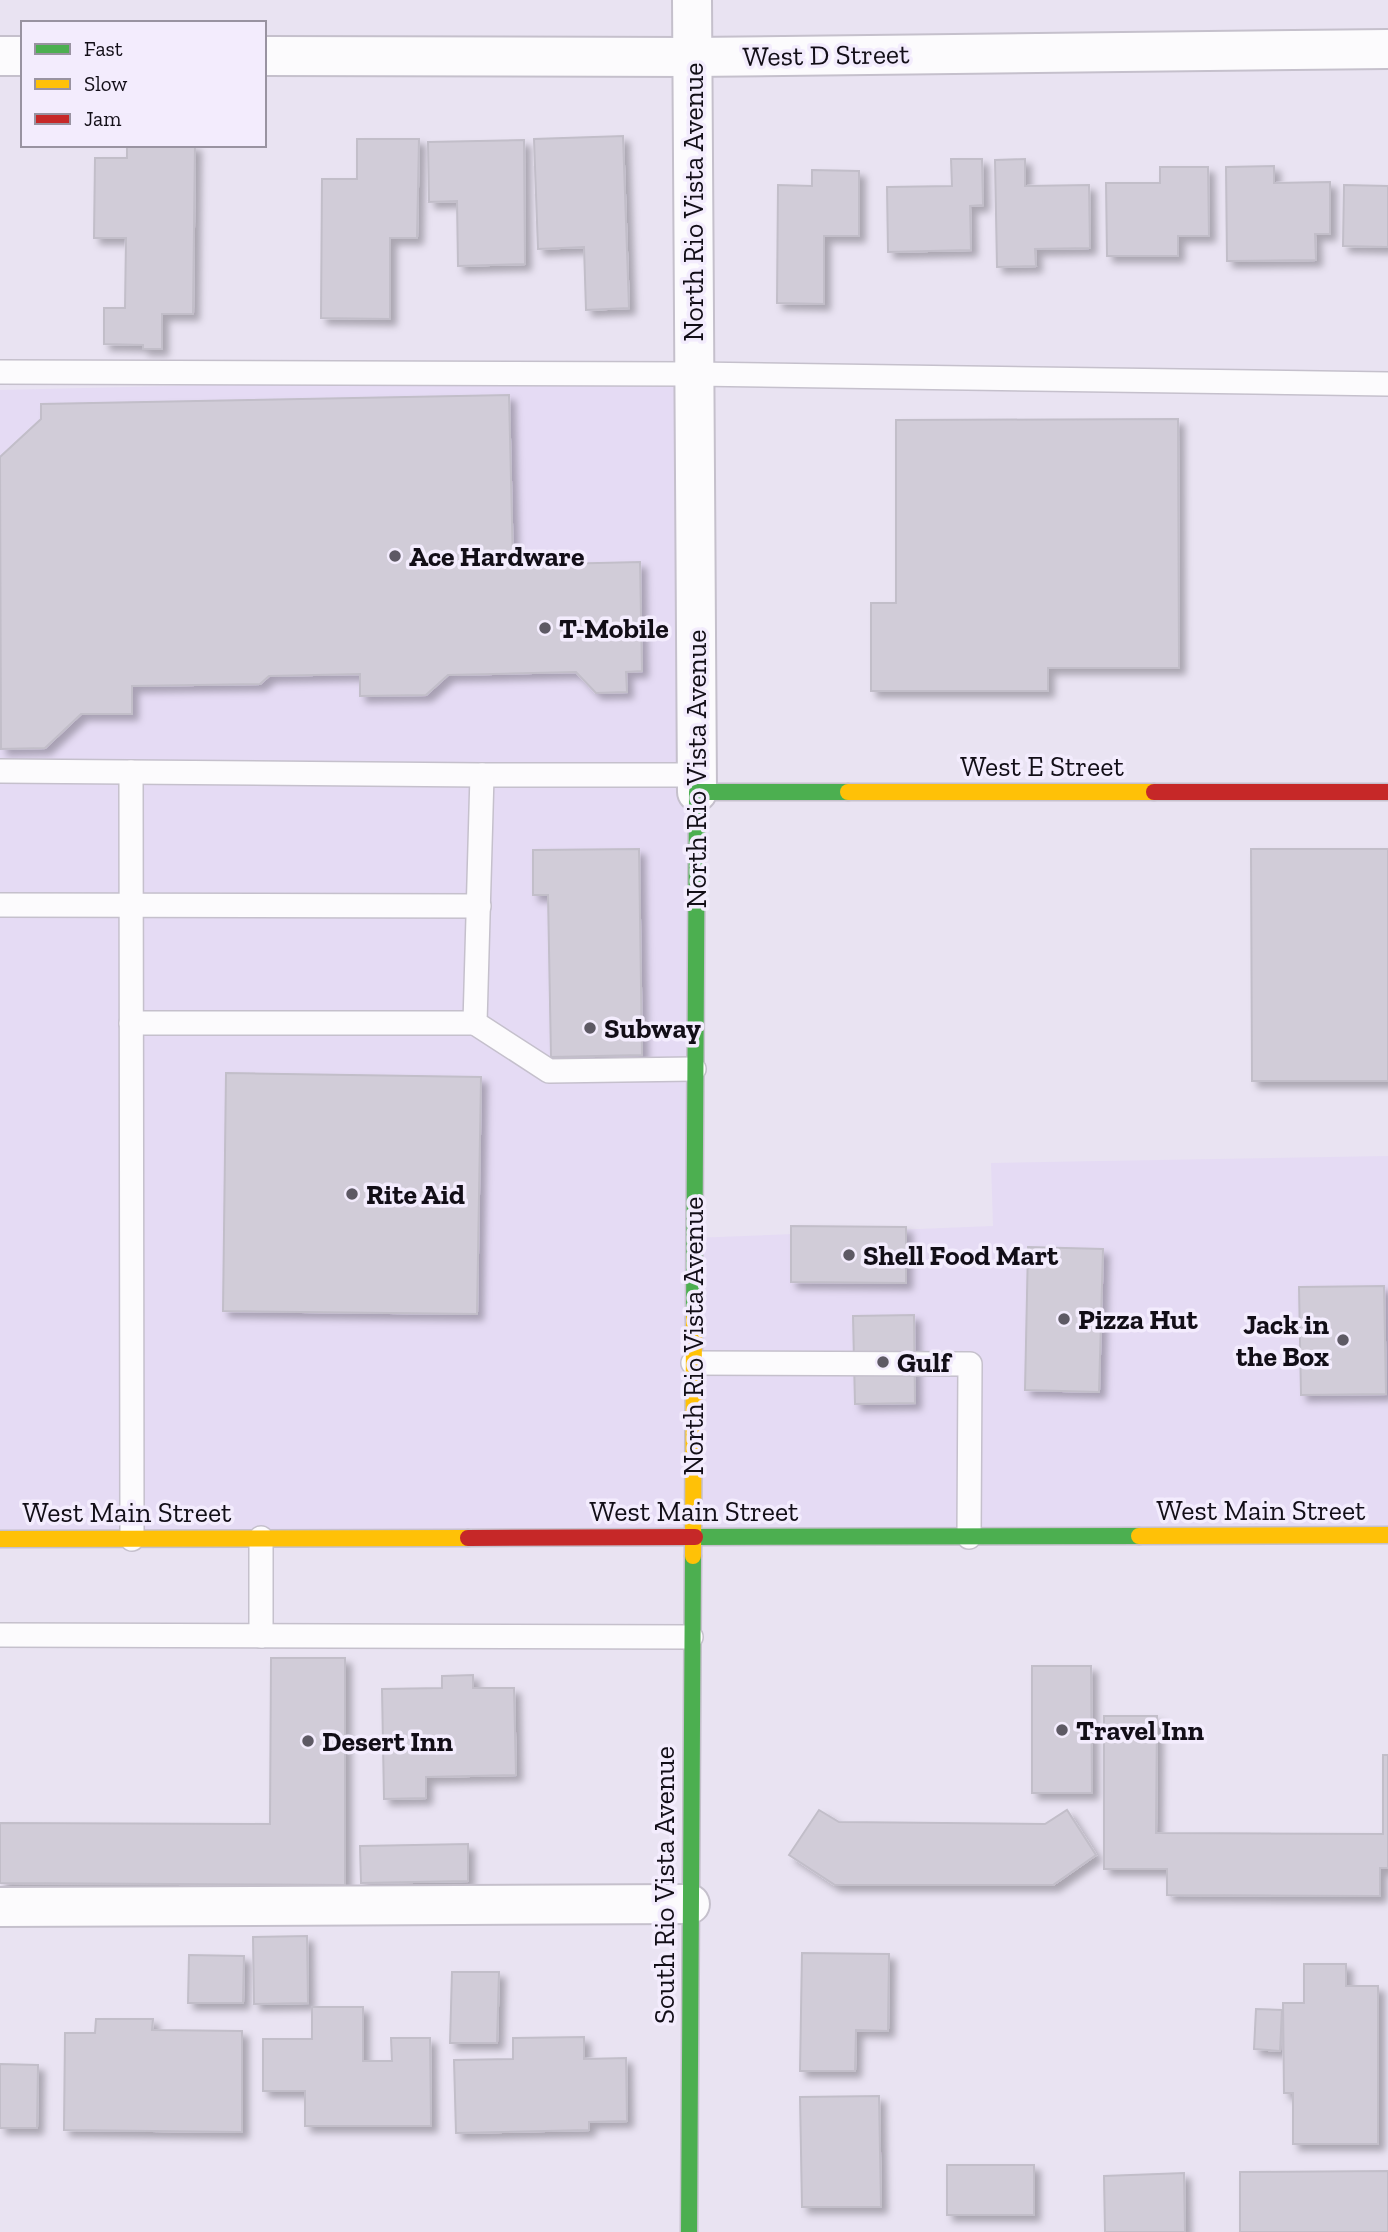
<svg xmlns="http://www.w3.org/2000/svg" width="1388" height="2232" font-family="'Zilla Slab',serif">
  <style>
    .built { fill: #e5dbf4 }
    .building { fill: #d1ccd8; stroke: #c2bec9; stroke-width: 2; filter: url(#shadow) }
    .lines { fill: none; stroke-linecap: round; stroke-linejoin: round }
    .lane-casing { stroke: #c5c0cc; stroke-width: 26 }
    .street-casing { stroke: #c5c0cc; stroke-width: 42 }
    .fast-casing { stroke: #c5c0cc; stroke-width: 19 }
    .slow-casing { stroke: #c5c0cc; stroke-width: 19 }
    .jam-casing { stroke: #c5c0cc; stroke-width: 19 }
    .lane { stroke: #fcfbfd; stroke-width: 23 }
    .street { stroke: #fcfbfd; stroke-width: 38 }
    .fast { stroke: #4caf50; stroke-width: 16 }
    .slow { stroke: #ffc107; stroke-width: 16 }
    .jam { stroke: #c62828; stroke-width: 16 }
    .poi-dot { fill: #5d5964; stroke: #f3ecfd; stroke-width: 2.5 }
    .labels { text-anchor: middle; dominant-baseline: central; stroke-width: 7; stroke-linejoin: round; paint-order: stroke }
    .street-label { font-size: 28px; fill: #120e17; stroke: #f3ecfd }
    .poi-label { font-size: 28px; font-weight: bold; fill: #120e17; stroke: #f3ecfd; text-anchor: start }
  </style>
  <defs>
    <filter id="shadow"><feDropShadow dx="6" dy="6" stdDeviation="3.5" flood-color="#0004"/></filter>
  </defs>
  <rect width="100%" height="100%" fill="#e9e3f2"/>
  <polygon class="built" points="694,374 693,1238 993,1226 991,1163 1388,1156 1388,1536 0,1546 0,390"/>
  <g class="building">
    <polygon points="623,136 629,308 586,310 584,247 538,249 534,139"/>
    <polygon points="357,139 419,139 417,238 390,238 390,319 321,318 322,179 357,179"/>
    <polygon points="524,140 525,264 458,266 457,201 429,202 428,142"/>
    <polygon points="127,145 195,145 193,314 162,314 162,349 143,349 143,345 104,344 104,308 125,308 126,238 94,238 95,158 127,158"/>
    <polygon points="951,159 982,159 983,205 970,206 971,250 888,252 887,187 952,186"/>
    <polygon points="1025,159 1025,186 1089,185 1090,248 1035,249 1036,266 997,267 995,160"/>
    <polygon points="1274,166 1274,183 1330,182 1330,234 1315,234 1316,260 1227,261 1226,167"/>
    <polygon points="1160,167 1208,167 1209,236 1178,236 1178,256 1107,256 1106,183 1160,183"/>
    <polygon points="812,170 859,171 859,236 824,236 824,304 777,303 778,185 812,186"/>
    <polygon points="1344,185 1388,186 1388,247 1343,246"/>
    <polygon points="509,395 513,565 640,562 642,671 626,672 627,692 596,693 576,672 448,675 426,695 360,696 360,674 269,676 260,684 132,686 132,714 81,714 45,748 1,749 0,457 41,419 41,404"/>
    <polygon points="1178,419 1179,668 1048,668 1048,691 871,691 871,603 896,603 896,420"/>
    <polygon points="639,849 642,1055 551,1057 548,895 533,895 533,850"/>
    <polygon points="1251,849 1388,849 1388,1081 1252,1081"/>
    <polygon points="226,1073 481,1077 477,1314 223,1311"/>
    <polygon points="791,1226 906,1227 906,1283 791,1282"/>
    <polygon points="1028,1247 1103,1249 1099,1392 1025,1390"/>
    <polygon points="1384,1286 1386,1394 1301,1395 1299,1287"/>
    <polygon points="914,1315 915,1403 855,1404 853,1316"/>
    <polygon points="271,1658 345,1658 345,1885 0,1883 0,1823 270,1824"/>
    <polygon points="1032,1666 1091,1666 1092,1793 1032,1793"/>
    <polygon points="473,1675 473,1688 514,1688 516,1775 426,1777 426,1798 384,1799 382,1689 442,1688 442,1676"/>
    <polygon points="1104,1716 1157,1716 1156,1833 1383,1834 1383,1755 1388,1755 1388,1868 1380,1868 1380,1896 1167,1895 1167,1869 1104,1869"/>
    <polygon points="819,1810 839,1822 1045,1824 1067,1810 1096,1855 1053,1885 835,1885 789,1855"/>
    <polygon points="468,1844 468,1881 361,1883 360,1846"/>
    <polygon points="307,1936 308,2003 254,2004 253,1937"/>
    <polygon points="802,1953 889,1954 888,2031 856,2030 855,2071 800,2071"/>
    <polygon points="189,1955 244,1956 243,2003 188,2003"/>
    <polygon points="1304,1964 1346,1964 1346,1986 1378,1986 1378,2144 1293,2144 1293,2093 1284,2093 1283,2003 1304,2003"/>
    <polygon points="452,1972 499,1972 497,2043 450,2043"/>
    <polygon points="312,2007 363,2007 363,2061 392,2061 391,2038 430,2038 431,2126 305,2126 305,2091 263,2091 263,2039 312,2039"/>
    <polygon points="1256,2009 1282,2010 1280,2051 1254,2049"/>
    <polygon points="96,2019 153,2019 152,2030 242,2031 242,2132 64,2130 65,2033 95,2033"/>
    <polygon points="584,2037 584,2059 626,2058 627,2121 589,2122 589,2130 456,2133 454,2060 513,2059 513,2038"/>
    <polygon points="0,2064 38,2065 37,2128 0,2128"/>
    <polygon points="879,2096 881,2207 802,2207 800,2097"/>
    <rect x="947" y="2165" width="87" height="50"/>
    <polygon points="1388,2171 1388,2232 1240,2232 1240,2172"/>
    <polygon points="1184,2173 1185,2232 1105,2232 1104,2176"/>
  </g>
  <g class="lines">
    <g class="lane-casing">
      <g id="lane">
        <polyline points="0,372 694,374 1388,384"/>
        <polyline points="0,771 482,775 697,775"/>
        <polyline points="131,772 132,1539"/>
        <polyline points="482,775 475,1023 549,1071 694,1069"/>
        <polyline points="0,905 479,906"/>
        <polyline points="131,1023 475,1023"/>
        <polyline points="693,1363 970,1364 969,1537"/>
        <polyline points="261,1538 261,1636"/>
        <polyline points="0,1635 691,1637"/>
      </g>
    </g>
    <g class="street-casing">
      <g id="street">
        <polyline points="692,0 697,792"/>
        <polyline points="0,56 23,56"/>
        <polyline points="264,56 693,57 1388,49"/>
        <polyline points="0,1907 690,1904"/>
      </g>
    </g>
    <g class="fast-casing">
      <g id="fast">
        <polyline points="694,1318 697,792 848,792"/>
        <polyline points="695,1537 1139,1536"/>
        <polyline points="689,2232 693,1556"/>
      </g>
    </g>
    <g class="slow-casing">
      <g id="slow">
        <polyline points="848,792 1154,792"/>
        <polyline points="1139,1536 1388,1535"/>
        <polyline points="0,1539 468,1538"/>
        <polyline points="693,1556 694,1318"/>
      </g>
    </g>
    <g class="jam-casing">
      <g id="jam">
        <polyline points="1154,792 1388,792"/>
        <polyline points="468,1538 695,1537"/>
      </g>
    </g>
    <use href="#lane" class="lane"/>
    <use href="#street" class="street"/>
    <use href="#fast" class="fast"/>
    <use href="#slow" class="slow"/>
    <use href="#jam" class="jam"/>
  </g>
  <g class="poi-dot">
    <circle cx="395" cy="556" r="7"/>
    <circle cx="545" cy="628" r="7"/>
    <circle cx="590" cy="1028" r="7"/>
    <circle cx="352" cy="1194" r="7"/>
    <circle cx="849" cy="1255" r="7"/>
    <circle cx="1064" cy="1319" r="7"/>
    <circle cx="1343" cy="1340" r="7"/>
    <circle cx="883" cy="1362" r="7"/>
    <circle cx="1062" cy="1730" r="7"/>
    <circle cx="308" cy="1741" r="7"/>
  </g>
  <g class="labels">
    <g class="street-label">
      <text transform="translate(826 55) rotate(-1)">West D Street</text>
      <text transform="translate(693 202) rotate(-90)">North Rio Vista Avenue</text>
      <text x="1042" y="766">West E Street</text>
      <text transform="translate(696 769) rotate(-90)">North Rio Vista Avenue</text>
      <text transform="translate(693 1336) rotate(-90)">North Rio Vista Avenue</text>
      <text x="1261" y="1510">West Main Street</text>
      <text x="694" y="1511">West Main Street</text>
      <text x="127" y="1512">West Main Street</text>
      <text transform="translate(664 1885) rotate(-90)">South Rio Vista Avenue</text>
    </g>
    <g class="poi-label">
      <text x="409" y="556">Ace Hardware</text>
      <text x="559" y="628">T-Mobile</text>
      <text x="604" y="1028">Subway</text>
      <text x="366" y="1194">Rite Aid</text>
      <text x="863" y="1255">Shell Food Mart</text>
      <text x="1078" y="1319">Pizza Hut</text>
      <text x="1329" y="1324" text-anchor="end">Jack in<tspan x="1329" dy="32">the Box</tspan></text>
      <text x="897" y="1362">Gulf</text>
      <text x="1076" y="1730">Travel Inn</text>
      <text x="322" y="1741">Desert Inn</text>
    </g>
  </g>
  <rect x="21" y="21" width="245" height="126" fill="#f3ecfd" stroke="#9993a1" stroke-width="2"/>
  <rect x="35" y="44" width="35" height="10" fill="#4caf50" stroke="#9993a1" stroke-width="2"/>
  <text x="84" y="56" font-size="21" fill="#120e17">Fast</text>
  <rect x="35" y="79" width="35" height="10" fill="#ffc107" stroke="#9993a1" stroke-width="2"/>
  <text x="84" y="91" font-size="21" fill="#120e17">Slow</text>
  <rect x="35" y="114" width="35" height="10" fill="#c62828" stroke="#9993a1" stroke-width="2"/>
  <text x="84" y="126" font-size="21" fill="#120e17">Jam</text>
</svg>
